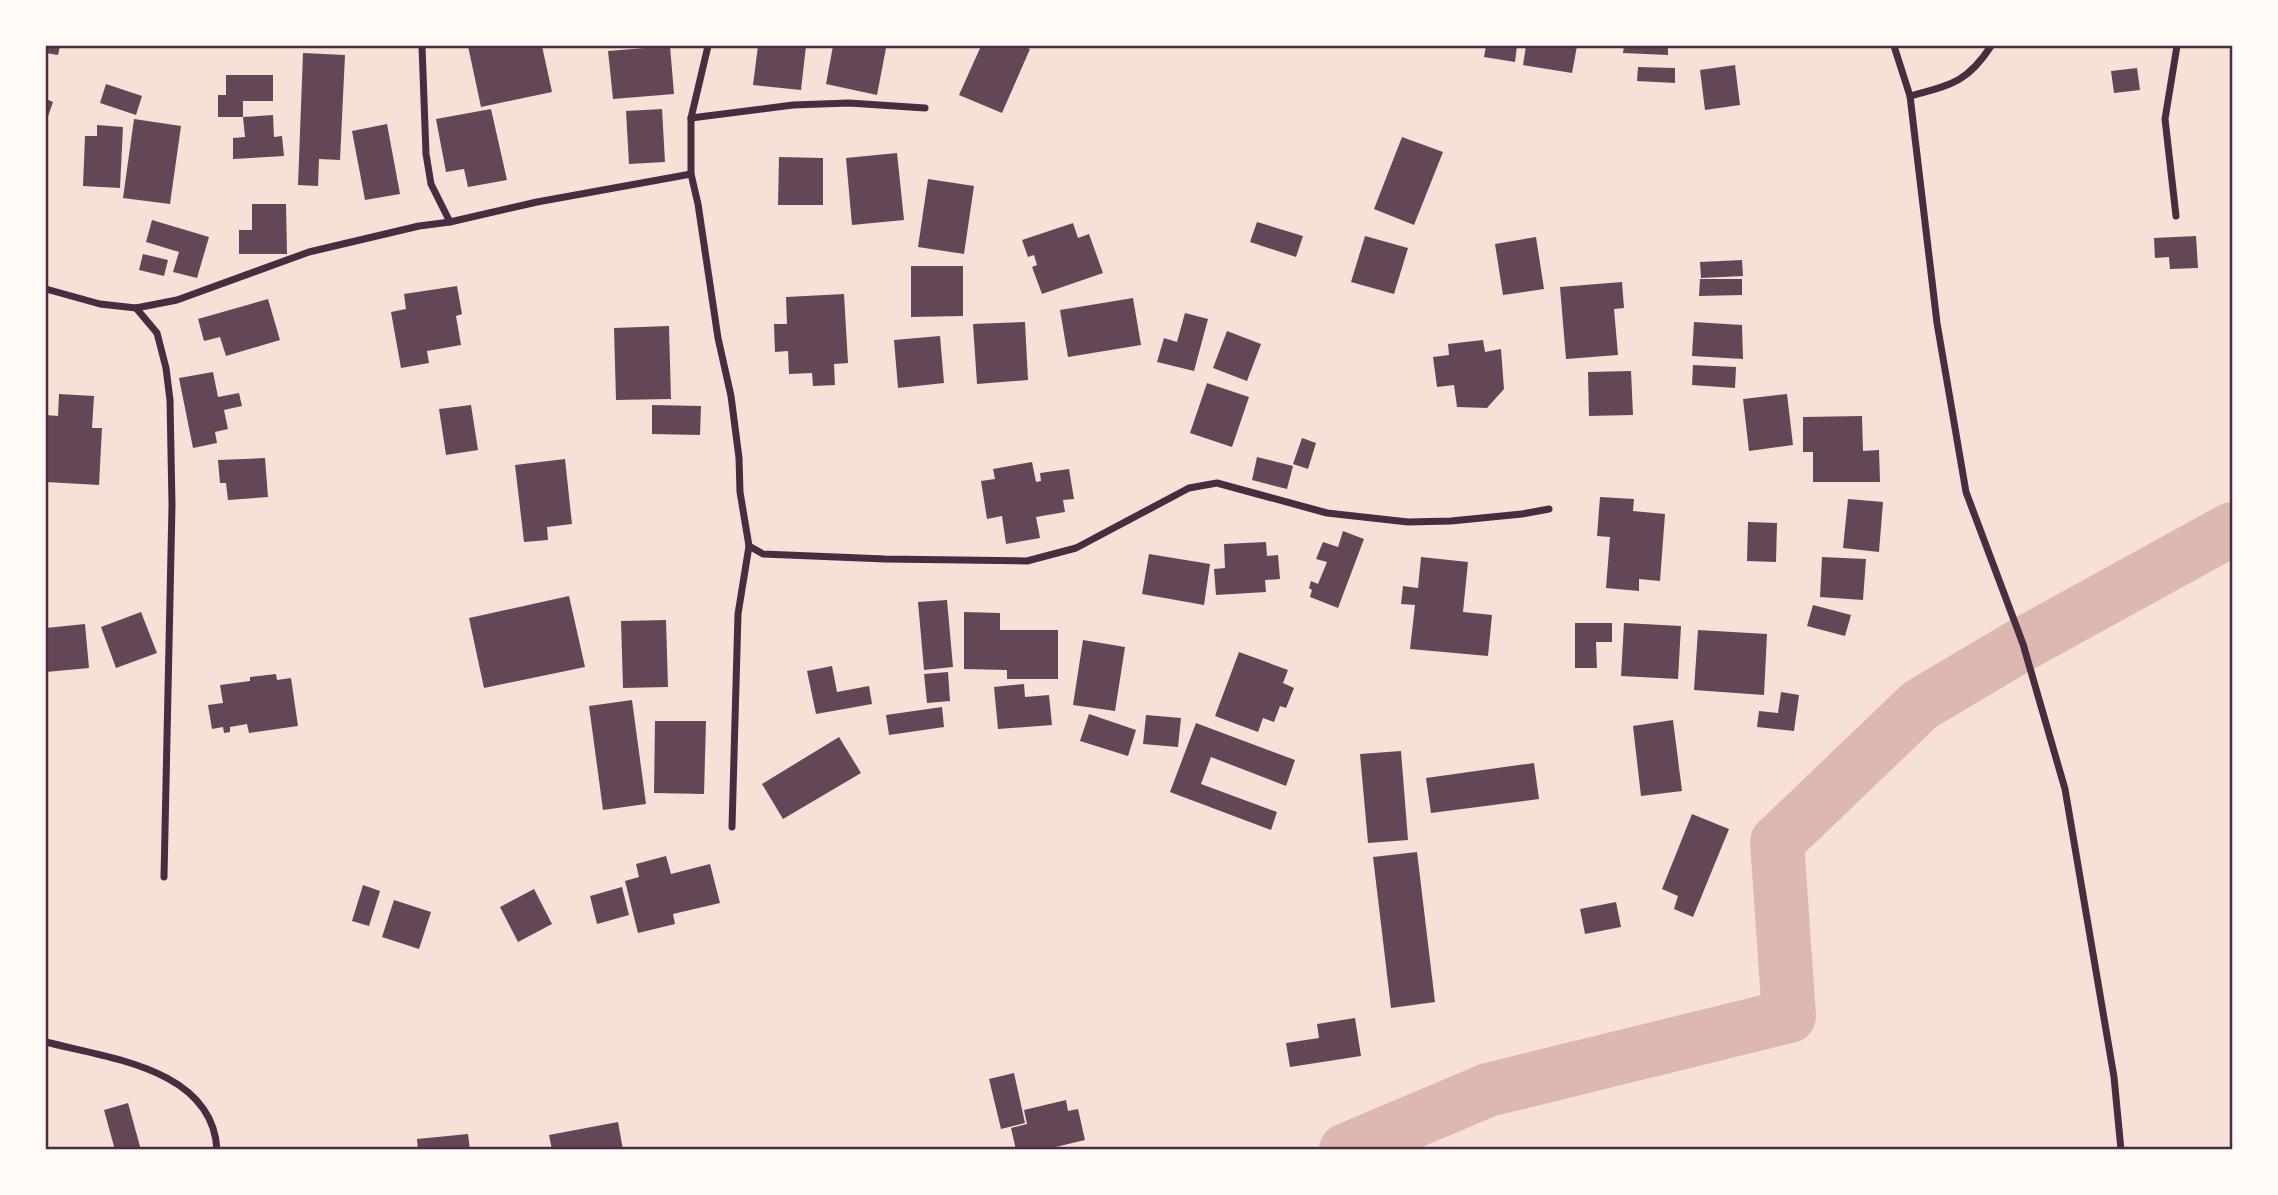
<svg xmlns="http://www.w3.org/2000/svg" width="2278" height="1195" font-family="Inter,sans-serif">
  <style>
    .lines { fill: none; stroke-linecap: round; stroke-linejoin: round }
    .river { stroke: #dcb8b0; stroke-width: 54 }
    .building { fill: #644757 }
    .minor { stroke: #4a2c40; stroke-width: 7 }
    .neatline { fill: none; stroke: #4a2c40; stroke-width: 2.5 }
  </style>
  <rect width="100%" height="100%" fill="#f7e1d7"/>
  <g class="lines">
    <polyline class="river" points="1346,1150 1488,1090 1789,1016 1777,842 1920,705 2023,644 2232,529"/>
  </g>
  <g class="building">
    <polygon points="46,46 60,46 58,55 46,53"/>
    <polygon points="468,46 542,46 552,92 481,107"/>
    <polygon points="670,46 674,94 613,99 608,51"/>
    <polygon points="758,46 806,46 801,90 753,85"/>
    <polygon points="833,46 872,46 886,48 877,95 826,84"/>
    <polygon points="981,46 1022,46 1030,49 1002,113 959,95"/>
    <polygon points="1486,46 1517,46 1515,62 1484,57"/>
    <polygon points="1526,46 1577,46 1572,73 1523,65"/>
    <polygon points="1624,46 1668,46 1668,55 1623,53"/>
    <polygon points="303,53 345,55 340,160 319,159 318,186 298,185"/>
    <polygon points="1735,65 1740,105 1705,110 1700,70"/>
    <polygon points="1638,67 1675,68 1675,83 1637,81"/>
    <polygon points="2137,68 2140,90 2114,93 2111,71"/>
    <polygon points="226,75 273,75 273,101 243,101 243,117 218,117 218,95 226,95"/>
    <polygon points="106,84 142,96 136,115 100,103"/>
    <polygon points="46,99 53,102 46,122"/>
    <polygon points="491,109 507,180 468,187 464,169 446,172 436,119"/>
    <polygon points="662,109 665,162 629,164 626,111"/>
    <polygon points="273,115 274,137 282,136 284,156 233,159 233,138 245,137 243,117"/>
    <polygon points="134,119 181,126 170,204 123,198"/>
    <polygon points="387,124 400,194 365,200 352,131"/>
    <polygon points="97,125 123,127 120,188 83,186 85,136 97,136"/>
    <polygon points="1402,137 1443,152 1414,225 1374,209"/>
    <polygon points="897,153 904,220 852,225 846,158"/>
    <polygon points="779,157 823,158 823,205 778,205"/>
    <polygon points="928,179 974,186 964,254 918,247"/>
    <polygon points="252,204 286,204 287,254 239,254 239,230 252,230"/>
    <polygon points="152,220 209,237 197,278 173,272 179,252 146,242"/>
    <polygon points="1257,222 1303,236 1296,257 1250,242"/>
    <polygon points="1073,223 1078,238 1089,234 1103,273 1042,294 1032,267 1037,265 1034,255 1028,257 1022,240"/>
    <polygon points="1365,236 1408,248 1394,294 1351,282"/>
    <polygon points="2196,236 2198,268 2170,269 2169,257 2155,258 2154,238"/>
    <polygon points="1536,237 1544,289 1503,295 1495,244"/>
    <polygon points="143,254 168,260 164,276 139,270"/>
    <polygon points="1742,260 1743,276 1701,278 1700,262"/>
    <polygon points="911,266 963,266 963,316 911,317"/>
    <polygon points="1700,279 1742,279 1742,295 1699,296"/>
    <polygon points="1622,282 1624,308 1614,309 1618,355 1566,359 1560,287"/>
    <polygon points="457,286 462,314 456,316 461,345 427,351 429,363 401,368 391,312 406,309 404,294"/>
    <polygon points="844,294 848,363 834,364 835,385 813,386 812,373 789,374 788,351 775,352 774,324 787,324 786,297"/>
    <polygon points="1133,298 1141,345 1068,357 1060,310"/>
    <polygon points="268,299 280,340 226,356 220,337 204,341 198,319"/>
    <polygon points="1185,313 1208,319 1194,371 1157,362 1164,338 1177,342"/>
    <polygon points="1025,322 1028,380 977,384 973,324"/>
    <polygon points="1694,322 1742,325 1743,359 1692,356"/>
    <polygon points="669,326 671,399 616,400 614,328"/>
    <polygon points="1227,331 1261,344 1247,381 1213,368"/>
    <polygon points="940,336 944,383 898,388 894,340"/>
    <polygon points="1483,340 1485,352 1501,349 1504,389 1487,408 1457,407 1454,385 1437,387 1433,357 1449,355 1448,344"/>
    <polygon points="1693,365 1736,367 1735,388 1692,385"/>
    <polygon points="1631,371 1633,415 1589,416 1588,372"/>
    <polygon points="213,372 218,397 239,393 242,406 224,410 228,429 215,432 217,443 193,448 179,378"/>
    <polygon points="1207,383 1249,397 1232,447 1190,433"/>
    <polygon points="59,394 94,396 92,428 102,428 99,485 46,482 46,415 58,416"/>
    <polygon points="1787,394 1793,445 1749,451 1743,399"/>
    <polygon points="471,405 478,450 446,455 439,409"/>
    <polygon points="652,405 701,406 700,435 652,434"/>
    <polygon points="1862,416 1863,451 1879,450 1880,482 1813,482 1813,452 1803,452 1803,417"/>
    <polygon points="1302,438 1316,443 1308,469 1293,464"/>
    <polygon points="1257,457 1293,466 1287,489 1252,480"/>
    <polygon points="265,458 268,497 228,500 226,483 220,483 218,460"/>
    <polygon points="565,459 572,524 547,527 548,540 524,542 515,465"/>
    <polygon points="1032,462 1036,482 1041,481 1040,473 1069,469 1074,499 1063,500 1065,512 1036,517 1040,538 1006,544 1002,516 987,519 981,481 995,479 993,469"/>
    <polygon points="1600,497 1634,499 1633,511 1665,514 1660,581 1639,579 1639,591 1606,588 1610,537 1597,536"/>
    <polygon points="1848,499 1883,502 1879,552 1843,548"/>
    <polygon points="1748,522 1777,523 1776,562 1747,561"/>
    <polygon points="1343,531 1364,539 1338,608 1310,597 1312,590 1309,588 1311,581 1318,584 1327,562 1316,559 1323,542 1338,547"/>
    <polygon points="1266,542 1267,556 1278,555 1280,579 1265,580 1266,592 1216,595 1214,569 1225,568 1224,544"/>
    <polygon points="1149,554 1210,564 1204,605 1142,594"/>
    <polygon points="1421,557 1468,562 1463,612 1492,615 1488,656 1410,649 1415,605 1401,604 1403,586 1418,588"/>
    <polygon points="1822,557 1866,559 1863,600 1820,597"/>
    <polygon points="569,596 585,667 484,688 469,618"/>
    <polygon points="947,600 953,667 924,670 918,602"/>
    <polygon points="1813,605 1851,615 1845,636 1807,626"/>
    <polygon points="141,612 157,653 116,668 101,627"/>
    <polygon points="964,612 1000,613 1000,630 1058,630 1058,679 1007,679 1007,670 964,669"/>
    <polygon points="666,620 668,687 623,688 621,621"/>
    <polygon points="1575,623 1612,623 1612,642 1596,642 1597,668 1575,668"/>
    <polygon points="1624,623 1681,626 1678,679 1621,676"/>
    <polygon points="85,624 89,668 46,672 46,628"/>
    <polygon points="1698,630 1767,634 1764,695 1694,690"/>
    <polygon points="1083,640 1125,647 1115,711 1073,705"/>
    <polygon points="1239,652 1288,670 1283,683 1294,688 1286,708 1280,706 1274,722 1263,718 1258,732 1215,716"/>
    <polygon points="832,666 837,692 869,686 872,704 816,714 807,671"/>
    <polygon points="948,672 950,701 927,703 924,674"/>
    <polygon points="276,674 277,680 291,678 298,726 249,733 247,724 230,727 230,732 224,733 223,727 212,729 208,705 223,703 220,685 250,681 250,677"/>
    <polygon points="1024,684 1025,697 1049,695 1052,725 998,729 994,687"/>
    <polygon points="1781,692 1799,695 1794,731 1757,727 1759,711 1778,713"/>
    <polygon points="632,700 646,804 603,810 589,706"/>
    <polygon points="942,707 944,727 889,735 886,715"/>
    <polygon points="1089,714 1136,730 1128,756 1080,741"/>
    <polygon points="1146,715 1181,718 1178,747 1143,744"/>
    <polygon points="1673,720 1682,791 1641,796 1633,726"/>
    <polygon points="655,721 706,721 704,794 654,793"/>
    <polygon points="1196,723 1295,760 1286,786 1211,757 1201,784 1277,812 1271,830 1170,792"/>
    <polygon points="839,737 861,773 783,819 762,784"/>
    <polygon points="1401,751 1408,840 1368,843 1360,754"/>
    <polygon points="1534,763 1539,799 1431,813 1426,778"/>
    <polygon points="1692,814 1729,829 1693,917 1674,909 1678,896 1662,889"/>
    <polygon points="1417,852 1435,1002 1391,1008 1373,857"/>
    <polygon points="666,856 671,874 710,864 720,903 673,914 675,924 638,933 625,881 639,877 636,864"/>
    <polygon points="363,885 380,891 369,926 352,921"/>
    <polygon points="622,887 629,915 597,924 590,896"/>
    <polygon points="534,889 552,924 518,942 500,907"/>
    <polygon points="394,900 431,912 419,949 382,937"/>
    <polygon points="1616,902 1621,927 1585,934 1580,909"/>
    <polygon points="1355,1018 1361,1056 1290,1067 1286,1043 1319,1038 1317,1024"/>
    <polygon points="1014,1073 1025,1123 1001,1129 989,1079"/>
    <polygon points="1066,1100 1068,1111 1078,1109 1085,1140 1043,1150 1016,1150 1011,1128 1027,1124 1024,1110"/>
    <polygon points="128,1103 141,1150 115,1150 104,1110"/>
    <polygon points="618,1122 623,1150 552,1150 549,1135"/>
    <polygon points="468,1134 470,1150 418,1150 417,1139"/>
  </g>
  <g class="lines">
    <g class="minor">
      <polyline points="422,46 426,154 431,184 450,222 537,202 691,174"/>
      <polyline points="708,46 691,118 691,174 698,204 718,338 731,396 739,458 740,492 749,546 763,554 885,559 1027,561 1076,548 1189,488 1217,483 1327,513 1408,522 1451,521 1522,514 1549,509"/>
      <polyline points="1894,46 1910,96 1937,323 1966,492 2023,644 2065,789 2114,1077 2121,1150"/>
      <path d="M1910,96C1950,85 1967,83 1991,46"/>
      <polyline points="691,118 793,105 849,103 925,108"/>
      <polyline points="2176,216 2165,119 2177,46"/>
      <polyline points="46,289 100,304 136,308 177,300 309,252 419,226 450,222"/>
      <polyline points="136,308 157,333 166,368 170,400 172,505 164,877"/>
      <polyline points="732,827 738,614 749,546"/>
      <path d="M46,1042C107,1058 213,1068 217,1150"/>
    </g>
  </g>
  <rect width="2278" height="1195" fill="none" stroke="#fffaf5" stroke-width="94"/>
  <rect x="47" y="47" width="2184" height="1101" class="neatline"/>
</svg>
